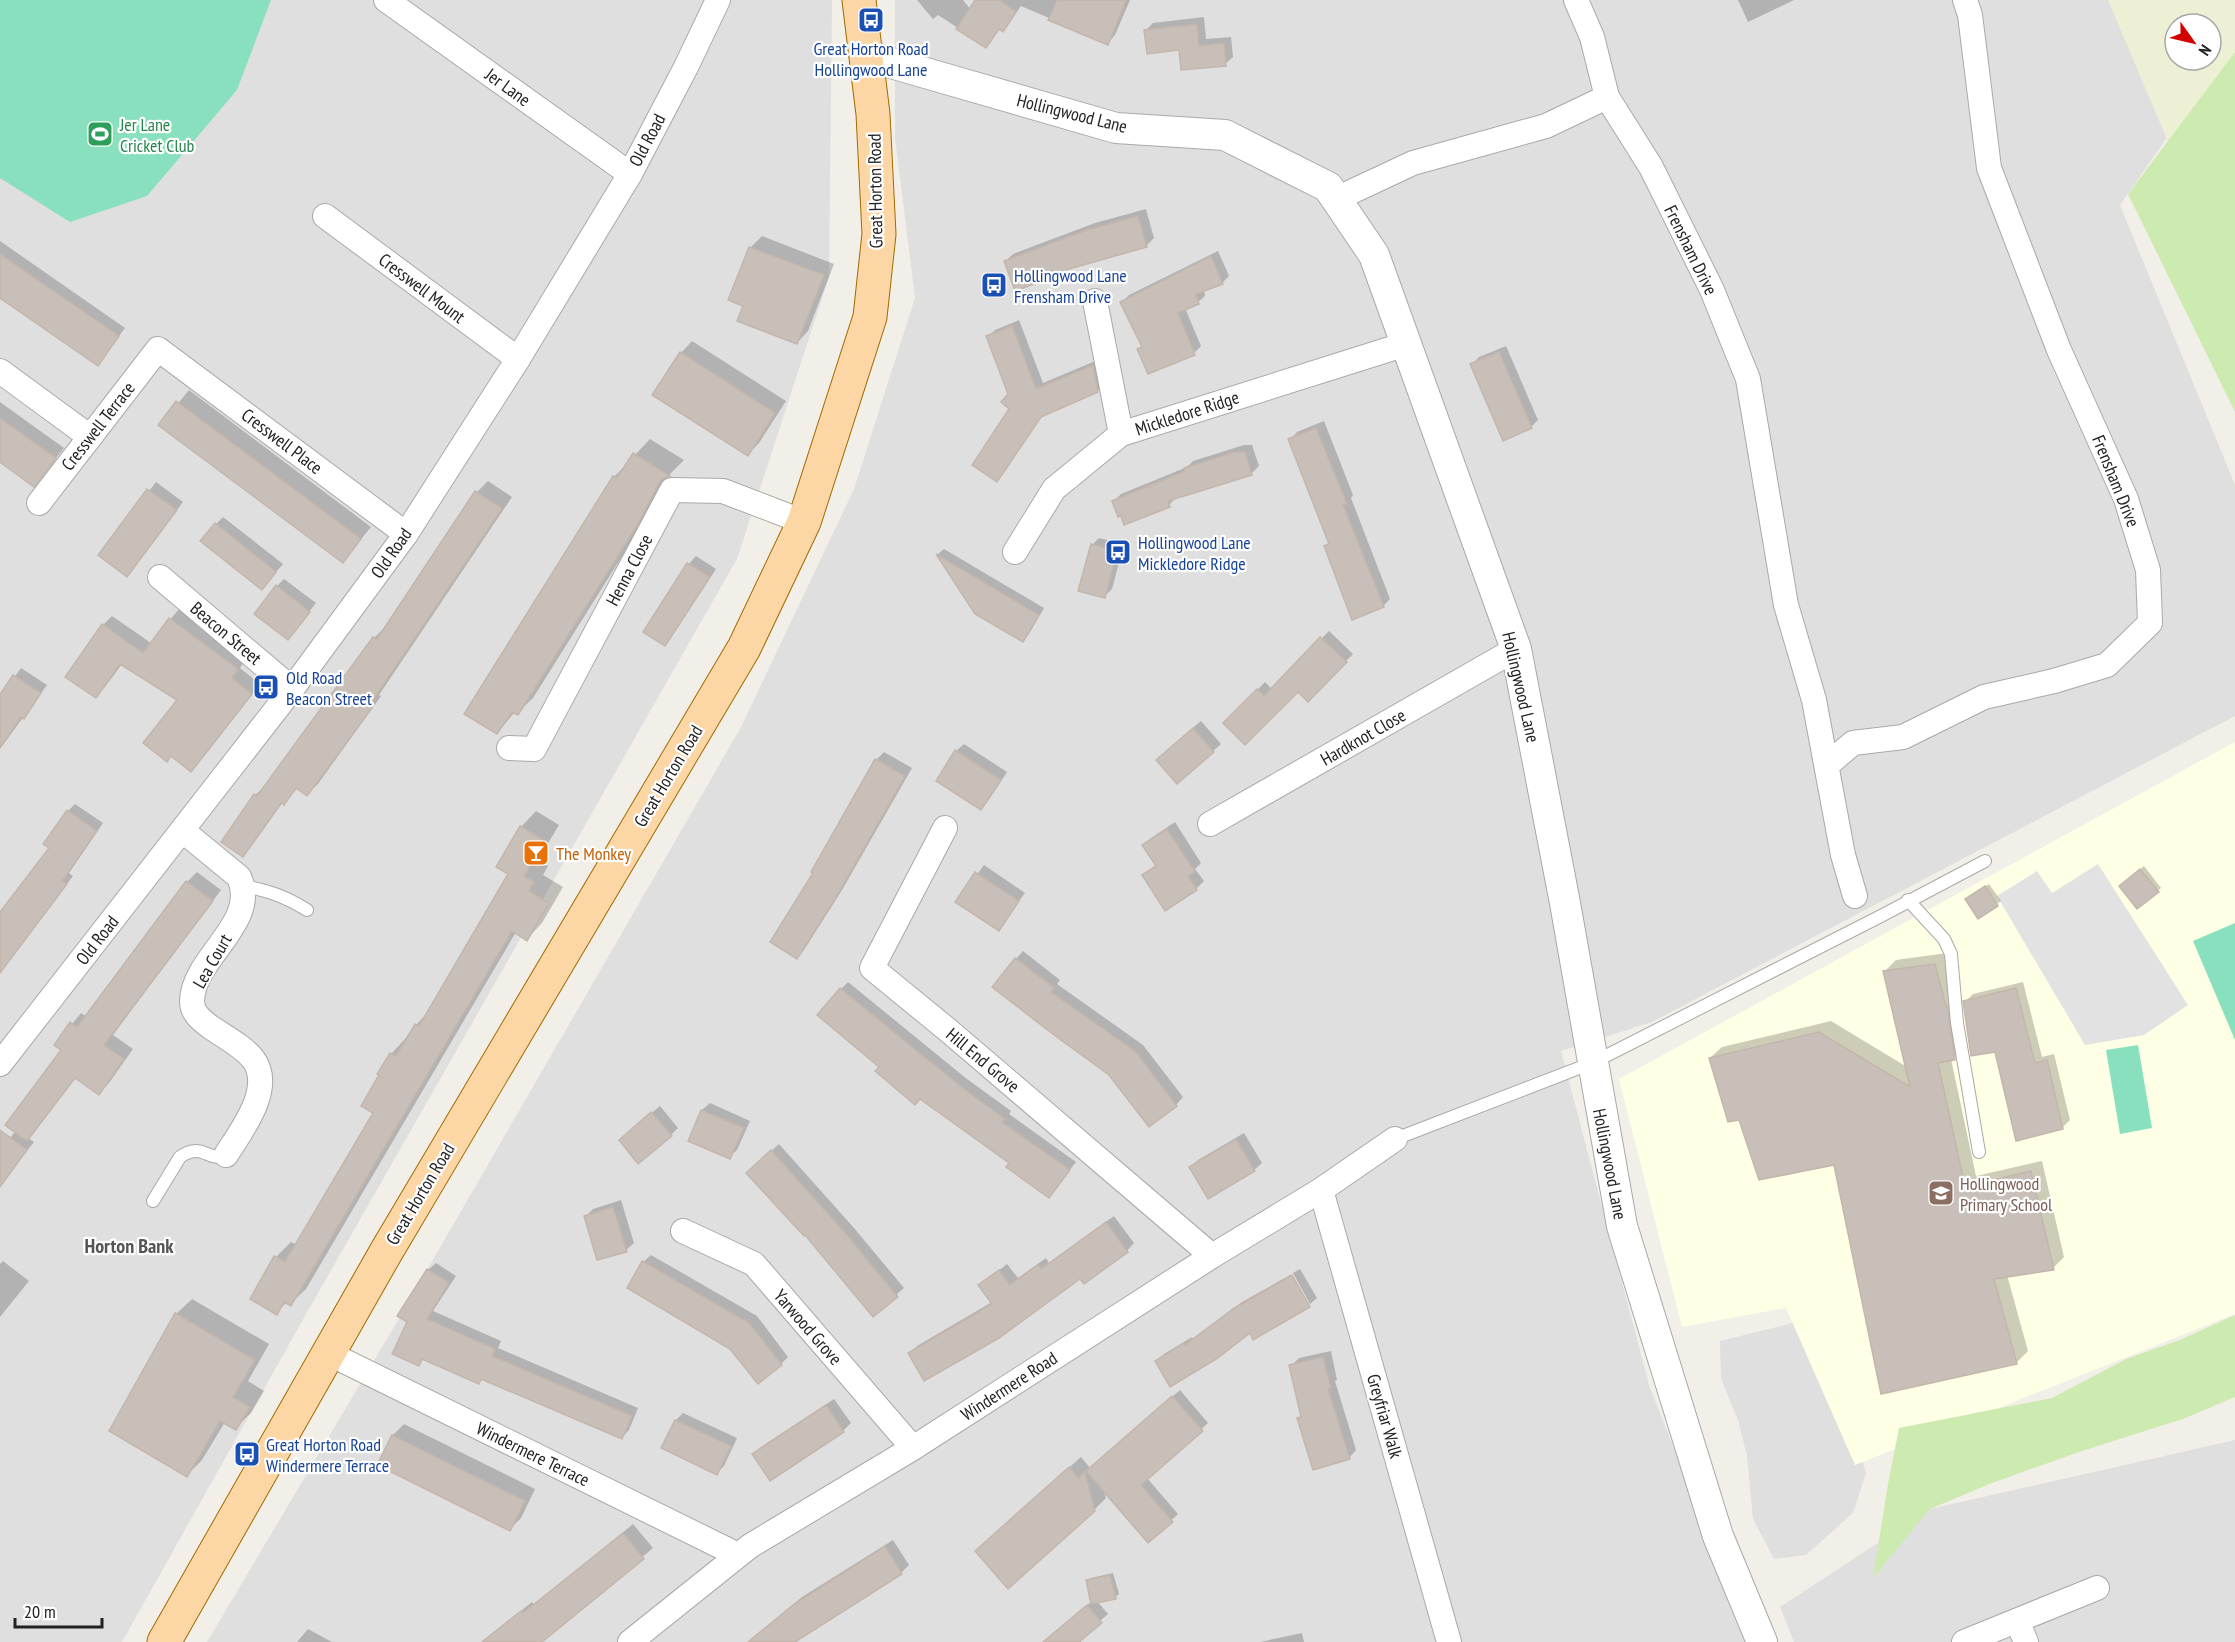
<svg xmlns="http://www.w3.org/2000/svg" width="2235" height="1642" font-family="'PT Sans Narrow',sans-serif">
  <style>
    .residential { fill: #e0dfdf; fill-rule: evenodd }
    .education { fill: #ffffe5 }
    .farmland { fill: #eef0d5; fill-rule: evenodd }
    .grass { fill: #cdebb0 }
    .pitch { fill: #88e0be }
    .parking { fill: #e2e2e2 }
    .shadow { fill: #0003 }
    .building { fill: #c7bfb8; stroke: #c4b6ab; stroke-width: 1.5 }
    .lines { fill: none; stroke-linecap: round; stroke-linejoin: round }
    .service-casing { stroke: #a9a9a9; stroke-width: 14 }
    .minor-casing { stroke: #a9a9a9; stroke-width: 26 }
    .tertiary-casing { stroke: #a9a9a9; stroke-width: 32 }
    .primary-casing { stroke: #a06b00; stroke-width: 35 }
    .service { stroke: #fff; stroke-width: 12 }
    .minor { stroke: #fff; stroke-width: 24 }
    .tertiary { stroke: #fff; stroke-width: 30 }
    .primary { stroke: #fcd6a4; stroke-width: 33 }
    .labels { text-anchor: middle; dominant-baseline: central; stroke-width: 4.5; stroke-linejoin: round; paint-order: stroke }
    .transit-label { font-size: 18px; fill: #164399; stroke: #fff; text-anchor: start }
    .street-label { font-size: 18px; fill: #222; stroke: #fff }
    .leisure-label { font-size: 18px; fill: #27864d; stroke: #fff; text-anchor: start }
    .food-label { font-size: 18px; fill: #c56008; stroke: #fff; text-anchor: start }
    .education-label { font-size: 18px; fill: #785e54; stroke: #fff; text-anchor: start }
    .neighbourhood-label { font-size: 20px; font-weight: bold; fill: #555; stroke: #fff }
  </style>
  <rect width="100%" height="100%" fill="#f2efe9"/>
  <g class="residential">
    <polygon points="0,0 832,0 829,277 737,559 305,1316 122,1642 0,1642"/>
    <path d="M895,0H2223L2235,40L2120,205L2235,485V716L1652,1022L1561,1051L1649,1385L1750,1642H207L391,1332L740,729L854,489L915,298L895,138ZM2175,24H2211V60H2175Z"/>
    <polygon points="1805,1320 1844,1395 1866,1473 1853,1513 1806,1555 1774,1559 1753,1519 1747,1456 1738,1420 1721,1379 1720,1341"/>
    <polygon points="2235,1440 2235,1642 1794,1642 1780,1607 1930,1509"/>
  </g>
  <polygon class="education" points="2235,742 2235,1314 1855,1465 1786,1308 1682,1327 1619,1079"/>
  <path class="farmland" d="M2108,0H2235V136L2183,177ZM2175,24H2211V60H2175Z"/>
  <g class="grass">
    <polygon points="2235,52 2235,412 2128,194"/>
    <polygon points="2235,1315 2235,1397 2183,1419 2085,1450 1992,1483 1930,1509 1873,1578 1888,1484 1899,1428 2052,1398 2126,1359 2182,1339"/>
  </g>
  <g class="pitch">
    <polygon points="0,0 271,0 237,90 147,196 70,222 0,178"/>
    <polygon points="2235,923 2235,1040 2193,941"/>
    <polygon points="2138,1045 2152,1128 2120,1134 2106,1050"/>
  </g>
  <polygon class="parking" points="2098,864 2188,1005 2144,1035 2085,1045 1997,896 2037,871 2052,893"/>
  <g class="shadow">
    <polygon points="917,0 963,0 971,10 977,0 1130,0 1115,35 1108,43 1021,6 1010,22 1002,30 1000,28 986,46 938,15 933,19"/>
    <polygon points="1738,0 1794,0 1748,22"/>
    <polygon points="1204,17 1206,39 1231,37 1233,57 1225,64 1180,48 1146,30 1153,23"/>
    <polygon points="1146,209 1154,238 1146,246 1065,268 1062,272 1006,261 1013,254 1095,223"/>
    <polygon points="762,236 834,264 808,331 797,343 750,248"/>
    <polygon points="0,241 125,328 98,364 0,295"/>
    <polygon points="1218,251 1229,276 1222,283 1204,290 1205,296 1198,302 1185,308 1201,346 1194,353 1139,349 1143,346 1122,302 1129,295"/>
    <polygon points="1019,320 1043,383 1100,359 1104,384 1097,391 1043,414 1004,473 997,480 1011,408 1010,394 988,337 995,330"/>
    <polygon points="692,341 786,401 759,443 748,454 681,353"/>
    <polygon points="1506,346 1538,420 1531,427 1472,365 1479,357"/>
    <polygon points="189,390 371,527 343,561 161,424"/>
    <polygon points="0,402 64,448 34,485 0,461"/>
    <polygon points="1324,421 1353,495 1351,498 1390,599 1383,606 1325,546 1330,542 1290,440 1297,432"/>
    <polygon points="650,439 684,460 670,474 653,507 533,698 517,713 515,712 497,733 614,477"/>
    <polygon points="1244,445 1252,445 1259,466 1251,474 1176,498 1169,505 1114,501 1121,494 1187,467 1193,461"/>
    <polygon points="488,481 512,497 379,695 381,696 318,784 307,794 298,788 283,802 253,844 242,855 223,841 255,795 267,784 374,638 385,627 387,628 477,492"/>
    <polygon points="156,482 183,502 127,575 100,555"/>
    <polygon points="223,517 283,564 262,588 216,524"/>
    <polygon points="1099,538 1124,544 1112,589 1104,597 1092,545"/>
    <polygon points="944,549 1044,608 1029,634 1023,640 976,613 938,554"/>
    <polygon points="696,556 716,569 672,636 665,644 645,631 689,564"/>
    <polygon points="284,579 316,603 288,638 277,586"/>
    <polygon points="179,609 246,659 240,668 260,684 191,770 179,699 122,664 105,687 96,696 103,625 112,616 151,643"/>
    <polygon points="1329,631 1353,654 1308,700 1298,690 1225,723 1265,682 1272,689"/>
    <polygon points="21,668 47,685 0,749 0,697"/>
    <polygon points="1201,721 1221,744 1213,751 1165,752"/>
    <polygon points="964,744 1007,772 988,801 981,808 956,751"/>
    <polygon points="884,752 912,768 842,890 804,950 797,957 815,872 813,871 876,760"/>
    <polygon points="75,804 103,823 69,873 73,876 9,959 0,952 0,914 51,847 68,811"/>
    <polygon points="536,811 559,825 538,860 548,866 543,875 563,887 542,923 527,939 516,932 306,1289 290,1304 287,1302 276,1313 276,1257 291,1242 297,1245 375,1112 391,1054 406,1038 408,1039 416,1025 428,1012 510,874 498,866 521,827"/>
    <polygon points="1175,822 1201,863 1195,869 1204,881 1196,889 1166,909 1144,875 1156,865 1144,845 1151,838"/>
    <polygon points="984,865 1025,893 998,929 957,902"/>
    <polygon points="2144,866 2161,888 2138,907 2124,883"/>
    <polygon points="197,872 221,890 113,1035 133,1049 109,1083 99,1093 76,1077 28,1138 34,1142 0,1185 0,1149 16,1131 63,1050 56,1044 81,1013 87,1017 187,882"/>
    <polygon points="1989,884 2001,901 1979,917 1970,896"/>
    <polygon points="1023,951 1060,980 1057,984 1143,1045 1183,1097 1176,1105 1110,1074 1016,959"/>
    <polygon points="1947,953 1966,1047 1954,1058 1951,1059 1976,1176 2042,1161 2064,1257 2053,1268 2007,1275 2028,1351 2017,1362 1835,1163 1740,1118 1710,1058 1722,1047 1831,1021 1907,1067 1885,971 1896,960"/>
    <polygon points="848,982 967,1079 1011,1111 1009,1114 1076,1162 1049,1196 1011,1163 881,1067 841,989"/>
    <polygon points="2023,982 2042,1057 2054,1054 2070,1120 2062,1128 1996,1050 1965,1002 1973,994"/>
    <polygon points="710,1103 750,1121 737,1150 729,1157 690,1140 702,1110"/>
    <polygon points="660,1106 678,1128 671,1135 628,1133"/>
    <polygon points="1244,1133 1262,1163 1254,1170 1191,1167 1198,1160"/>
    <polygon points="779,1144 854,1228 904,1288 873,1315 756,1165"/>
    <polygon points="621,1200 634,1243 626,1250 585,1217 593,1209"/>
    <polygon points="1114,1216 1134,1243 1127,1251 1080,1277 910,1353 917,1346 992,1302 980,1285 1007,1264 1018,1278 1046,1258 1049,1263"/>
    <polygon points="651,1255 757,1316 788,1357 781,1364 731,1347 643,1262"/>
    <polygon points="3,1261 29,1281 0,1317 0,1264"/>
    <polygon points="436,1263 456,1276 433,1311 501,1341 498,1348 638,1408 629,1430 622,1437 483,1378 479,1382 424,1358 419,1364 428,1270"/>
    <polygon points="1300,1269 1317,1298 1310,1304 1293,1273"/>
    <polygon points="1290,1275 1308,1306 1250,1331 1156,1361 1164,1354 1192,1337 1193,1339 1242,1302"/>
    <polygon points="192,1299 269,1344 248,1381 264,1391 251,1413 235,1428 225,1422 202,1460 187,1475 176,1314"/>
    <polygon points="1331,1351 1337,1380 1335,1381 1356,1450 1349,1458 1299,1419 1302,1415 1291,1366 1299,1358"/>
    <polygon points="1180,1390 1208,1423 1147,1478 1178,1514 1149,1541 1103,1489 1106,1498 1094,1510 988,1540 1081,1457 1090,1468"/>
    <polygon points="834,1399 851,1423 843,1431 770,1479 754,1454 761,1447"/>
    <polygon points="683,1413 737,1438 724,1466 717,1473 663,1448 676,1420"/>
    <polygon points="404,1424 535,1489 521,1518 509,1530 379,1464 393,1435"/>
    <polygon points="633,1524 653,1548 541,1642 482,1642 532,1602 534,1605"/>
    <polygon points="893,1540 909,1565 901,1573 792,1642 748,1642 802,1597"/>
    <polygon points="1113,1573 1119,1594 1115,1597 1097,1601 1108,1614 1076,1642 1065,1642 1064,1625 1092,1601 1088,1581 1091,1578"/>
    <polygon points="308,1629 332,1642 297,1642"/>
    <polygon points="1302,1633 1304,1642 1260,1642"/>
  </g>
  <g class="building">
    <polygon points="975,0 999,0 1016,12 1003,32 999,29 986,48 956,29"/>
    <polygon points="1057,0 1126,0 1108,45 1048,20"/>
    <polygon points="1197,24 1199,46 1224,43 1226,66 1181,70 1179,50 1147,54 1144,30"/>
    <polygon points="1138,216 1147,247 1062,271 1063,273 1015,291 1004,261 1087,230"/>
    <polygon points="749,247 824,275 797,344 737,321 743,306 728,300"/>
    <polygon points="0,254 119,336 98,366 0,298"/>
    <polygon points="1211,256 1223,284 1196,294 1199,304 1178,313 1195,355 1148,374 1137,349 1142,347 1120,302"/>
    <polygon points="1012,326 1036,389 1093,365 1098,392 1041,417 997,482 972,465 1009,409 1001,402 1008,394 986,336"/>
    <polygon points="680,352 775,413 748,456 652,395"/>
    <polygon points="1499,352 1532,428 1503,441 1470,364"/>
    <polygon points="176,401 361,539 343,563 158,425"/>
    <polygon points="0,418 56,458 34,487 0,462"/>
    <polygon points="1316,428 1347,504 1343,505 1384,607 1352,620 1324,546 1329,544 1288,439"/>
    <polygon points="1235,452 1245,452 1252,475 1168,501 1170,507 1124,525 1121,516 1118,517 1112,501 1185,471 1184,468"/>
    <polygon points="633,453 670,476 664,478 659,483 638,524 518,715 512,712 497,734 464,714 613,476 617,478"/>
    <polygon points="147,489 177,510 127,577 98,555"/>
    <polygon points="475,491 502,508 369,706 372,708 307,796 296,788 284,805 281,803 243,857 221,842 254,794 257,796 373,637 377,639"/>
    <polygon points="215,523 276,572 262,590 200,541"/>
    <polygon points="1091,544 1117,551 1105,598 1078,591"/>
    <polygon points="936,554 1039,615 1023,642 975,614"/>
    <polygon points="687,563 710,577 665,646 643,632"/>
    <polygon points="276,585 310,612 288,640 254,614"/>
    <polygon points="169,618 238,669 232,678 252,694 191,772 171,756 167,762 143,743 177,700 120,664 96,698 65,677 102,624 143,653"/>
    <polygon points="1320,637 1347,662 1308,702 1298,692 1245,745 1223,723 1257,689 1264,696"/>
    <polygon points="13,675 41,693 24,719 21,717 0,748 0,694"/>
    <polygon points="1193,728 1214,752 1177,784 1156,760"/>
    <polygon points="955,750 1001,780 981,810 936,781"/>
    <polygon points="875,759 905,776 835,899 797,959 770,942 813,873 811,872"/>
    <polygon points="67,810 97,831 62,881 67,884 0,973 0,912 49,848 43,844"/>
    <polygon points="520,826 545,841 524,876 534,882 529,891 549,903 527,941 512,931 291,1306 284,1302 277,1315 250,1299 274,1256 285,1262 373,1113 361,1106 379,1075 377,1074 390,1053 396,1056 415,1024 419,1026 508,874 496,867"/>
    <polygon points="1167,829 1195,872 1188,876 1197,890 1165,911 1142,875 1156,866 1142,845"/>
    <polygon points="2140,869 2159,892 2137,909 2119,886"/>
    <polygon points="975,872 1019,901 999,931 955,902"/>
    <polygon points="186,881 213,901 104,1045 124,1059 99,1095 75,1078 27,1141 5,1125 61,1050 54,1045 70,1022 77,1027"/>
    <polygon points="1985,886 1998,906 1978,919 1965,899"/>
    <polygon points="1015,958 1054,988 1051,992 1136,1052 1177,1106 1149,1127 1109,1075 1054,1035 992,987"/>
    <polygon points="1935,964 1946,1006 1947,1006 1955,1060 1938,1063 1965,1187 2031,1171 2054,1270 1994,1279 2017,1364 1881,1394 1834,1165 1759,1180 1739,1120 1728,1122 1709,1058 1819,1032 1910,1087 1883,971"/>
    <polygon points="840,988 960,1086 1005,1119 1002,1122 1070,1170 1049,1198 1006,1167 1009,1163 920,1099 915,1105 875,1071 879,1067 817,1015"/>
    <polygon points="2016,988 2035,1063 2047,1060 2063,1129 2016,1141 1995,1052 1971,1056 1963,1001"/>
    <polygon points="701,1110 744,1128 730,1159 688,1141"/>
    <polygon points="651,1112 672,1136 638,1164 619,1140"/>
    <polygon points="0,1130 27,1150 0,1187"/>
    <polygon points="1236,1139 1255,1171 1208,1199 1189,1167"/>
    <polygon points="771,1150 847,1235 898,1297 873,1317 805,1235 804,1236 746,1173"/>
    <polygon points="613,1207 627,1252 597,1260 584,1216"/>
    <polygon points="1106,1222 1128,1252 1084,1284 1080,1279 999,1338 924,1381 908,1353 992,1304 978,1285 999,1270 1010,1285 1038,1265 1041,1269"/>
    <polygon points="642,1261 749,1323 782,1365 758,1384 730,1349 627,1288"/>
    <polygon points="427,1269 449,1283 427,1319 495,1349 492,1356 632,1416 622,1439 481,1379 479,1384 422,1359 419,1366 392,1354 407,1322 397,1316"/>
    <polygon points="1292,1275 1310,1307 1253,1340 1250,1333 1218,1358 1170,1387 1155,1361 1184,1343 1185,1345 1233,1309"/>
    <polygon points="175,1313 255,1360 233,1397 250,1407 236,1430 220,1421 187,1477 109,1431"/>
    <polygon points="1323,1357 1331,1388 1328,1389 1350,1459 1313,1470 1297,1418 1301,1417 1289,1365"/>
    <polygon points="1172,1396 1203,1431 1141,1485 1173,1522 1148,1543 1086,1471"/>
    <polygon points="826,1405 844,1432 770,1481 752,1454"/>
    <polygon points="675,1420 731,1446 717,1475 661,1448"/>
    <polygon points="392,1435 525,1501 510,1531 377,1465"/>
    <polygon points="1069,1467 1078,1478 1085,1472 1095,1511 1008,1589 975,1551"/>
    <polygon points="623,1533 644,1559 542,1642 482,1642 521,1611 523,1613"/>
    <polygon points="885,1546 902,1574 795,1642 748,1642 793,1605"/>
    <polygon points="1110,1575 1116,1599 1091,1604 1086,1580"/>
    <polygon points="1087,1605 1102,1623 1079,1642 1043,1642"/>
  </g>
  <g class="lines">
    <g class="service-casing">
      <g id="service">
        <path d="M243,886C268,890 286,897 307,910"/>
        <polyline points="1908,900 1944,939 1951,954 1957,1023 1979,1152"/>
        <polyline points="1395,1139 1592,1063 1881,916 1985,861"/>
        <path d="M153,1201L180,1157C203,1141 208,1163 226,1155"/>
      </g>
    </g>
    <g class="minor-casing">
      <g id="minor">
        <polyline points="386,0 630,174"/>
        <polyline points="1576,0 1592,37 1607,97 1651,167 1712,290 1748,379 1786,605 1814,700 1843,855 1855,896"/>
        <polyline points="1336,199 1413,163 1546,126 1607,97"/>
        <polyline points="325,216 518,359"/>
        <polyline points="1095,301 1121,434"/>
        <polyline points="0,371 90,437"/>
        <polyline points="39,503 158,349 406,534"/>
        <polyline points="1015,552 1054,489 1121,434 1406,344"/>
        <polyline points="160,577 292,689"/>
        <polyline points="509,748 534,749 672,490 723,491 804,522"/>
        <polyline points="1827,765 1853,743 1903,737 1984,697 2054,681 2107,665 2150,623 2148,570 2126,499 2059,350 1989,168 1970,15 1965,0"/>
        <polyline points="1210,824 1516,649"/>
        <polyline points="945,828 872,968 949,1031 1212,1256"/>
        <path d="M183,831L239,877C260,923 193,957 192,1001C192,1013 200,1019 209,1026C223,1036 243,1046 253,1059C275,1088 241,1131 226,1155"/>
        <polyline points="0,1064 292,689 406,534 518,359 630,174 686,67 718,0"/>
        <polyline points="1321,1190 1449,1642"/>
        <polyline points="683,1231 754,1264 913,1448"/>
        <polyline points="328,1353 738,1555"/>
        <polyline points="2017,1621 2026,1642"/>
        <polyline points="630,1642 750,1546 913,1448 1212,1256 1321,1190 1395,1139"/>
        <polyline points="1964,1642 2097,1588"/>
      </g>
    </g>
    <g class="tertiary-casing">
      <polyline id="tertiary" points="865,54 891,63 1116,128 1225,135 1328,187 1374,255 1516,649 1565,903 1622,1226 1718,1536 1762,1642"/>
    </g>
    <g class="primary-casing">
      <polyline id="primary" points="164,1642 386,1252 744,648 804,522 870,317 879,234 873,114 859,0"/>
    </g>
    <use href="#service" class="service"/>
    <use href="#minor" class="minor"/>
    <use href="#tertiary" class="tertiary"/>
    <use href="#primary" class="primary"/>
  </g>
  <defs>
    <g id="bus-square" transform="scale(1.35)"><rect x="-9" y="-9" width="18" height="18" rx="4" fill="#1a4fb4" stroke="#fff"/><path d="M-5-6H5V4H4V6H2V4H-2V6H-4V4H-5ZM-3.5-4V0h7V-4ZM-3.5 1.2v1.5H-2V1.2ZM2 1.2v1.5H3.5V1.2Z" fill="#fff"/></g>
    <g id="stadium-square" transform="scale(1.35)"><rect x="-9" y="-9" width="18" height="18" rx="4" fill="#2e9e5b" stroke="#fff"/><path d="M0-5a6.5 5 0 1 0 0 10a6.5 5 0 1 0 0-10ZM-3.5-1.8h7v3.6h-7Z" fill="#fff"/></g>
    <g id="bar-square" transform="scale(1.35)"><rect x="-9" y="-9" width="18" height="18" rx="4" fill="#e8710a" stroke="#fff"/><path d="M-6-5H6L.8 .8V4.5H3.5V6h-7V4.5H-.8V.8Z" fill="#fff"/></g>
    <g id="school-square" transform="scale(1.35)"><rect x="-9" y="-9" width="18" height="18" rx="4" fill="#8d6e63" stroke="#fff"/><path d="M0-5L7-2L0 1L-7-2ZM-4 1L0 2.5L4 1V4Q0 6-4 4Z" fill="#fff"/></g>
  </defs>
  <g fill-rule="evenodd">
    <use href="#bus-square" x="871" y="20"/>
    <use href="#stadium-square" x="100" y="134"/>
    <use href="#bus-square" x="994" y="285"/>
    <use href="#bus-square" x="1118" y="552"/>
    <use href="#bus-square" x="266" y="687"/>
    <use href="#bar-square" x="536" y="853"/>
    <use href="#school-square" x="1941" y="1193"/>
    <use href="#bus-square" x="247" y="1454"/>
  </g>
  <g class="labels">
    <g class="transit-label">
      <text x="871" y="48" text-anchor="middle">Great Horton Road<tspan x="871" dy="21">Hollingwood Lane</tspan></text>
      <text x="1014" y="275">Hollingwood Lane<tspan x="1014" dy="21">Frensham Drive</tspan></text>
      <text x="1138" y="542">Hollingwood Lane<tspan x="1138" dy="21">Mickledore Ridge</tspan></text>
      <text x="286" y="677">Old Road<tspan x="286" dy="21">Beacon Street</tspan></text>
      <text x="266" y="1444">Great Horton Road<tspan x="266" dy="21">Windermere Terrace</tspan></text>
    </g>
    <g class="street-label">
      <text transform="translate(508 87) rotate(36)">Jer Lane</text>
      <text transform="translate(1072 113) rotate(14)">Hollingwood Lane</text>
      <text transform="translate(647 140) rotate(-62)">Old Road</text>
      <text transform="translate(875 191) rotate(-91)">Great Horton Road</text>
      <text transform="translate(1691 250) rotate(64)">Frensham Drive</text>
      <text transform="translate(422 288) rotate(37)">Cresswell Mount</text>
      <text transform="translate(1187 413) rotate(-18)">Mickledore Ridge</text>
      <text transform="translate(98 426) rotate(-52)">Cresswell Terrace</text>
      <text transform="translate(282 441) rotate(37)">Cresswell Place</text>
      <text transform="translate(2116 481) rotate(68)">Frensham Drive</text>
      <text transform="translate(391 553) rotate(-55)">Old Road</text>
      <text transform="translate(629 570) rotate(-62)">Henna Close</text>
      <text transform="translate(226 633) rotate(40)">Beacon Street</text>
      <text transform="translate(1521 687) rotate(77)">Hollingwood Lane</text>
      <text transform="translate(1363 737) rotate(-30)">Hardknot Close</text>
      <text transform="translate(668 776) rotate(-59)">Great Horton Road</text>
      <text transform="translate(97 940) rotate(-52)">Old Road</text>
      <text transform="translate(212 961) rotate(-60)">Lea Court</text>
      <text transform="translate(983 1060) rotate(40)">Hill End Grove</text>
      <text transform="translate(1610 1164) rotate(79)">Hollingwood Lane</text>
      <text transform="translate(420 1194) rotate(-59)">Great Horton Road</text>
      <text transform="translate(808 1327) rotate(49)">Yarwood Grove</text>
      <text transform="translate(1009 1386) rotate(-33)">Windermere Road</text>
      <text transform="translate(1385 1416) rotate(74)">Greyfriar Walk</text>
      <text transform="translate(533 1454) rotate(26)">Windermere Terrace</text>
    </g>
    <g class="leisure-label">
      <text x="120" y="124">Jer Lane<tspan x="120" dy="21">Cricket Club</tspan></text>
    </g>
    <g class="food-label">
      <text x="556" y="853">The Monkey</text>
    </g>
    <g class="education-label">
      <text x="1960" y="1183">Hollingwood<tspan x="1960" dy="21">Primary School</tspan></text>
    </g>
    <g class="neighbourhood-label">
      <text x="129" y="1246">Horton Bank</text>
    </g>
  </g>
  <g transform="translate(2193 42) rotate(124)"><circle r="28" fill="#ffffff" stroke="#a7a7a7" stroke-width="1.5"/>
  <path d="M0-4.5L10 22L0 15L-10 22Z" fill="#d40000"/>
  <text y="-9" font-size="16" font-weight="bold" text-anchor="middle" fill="#222222">N</text>
  </g>
  <path d="M15 1618v9h87v-9" fill="none" stroke="#222222" stroke-width="3"/>
  <text x="24" y="1618" font-size="18" fill="#222222" stroke="#ffffff" stroke-width="4.5" paint-order="stroke">20 m</text>
</svg>
